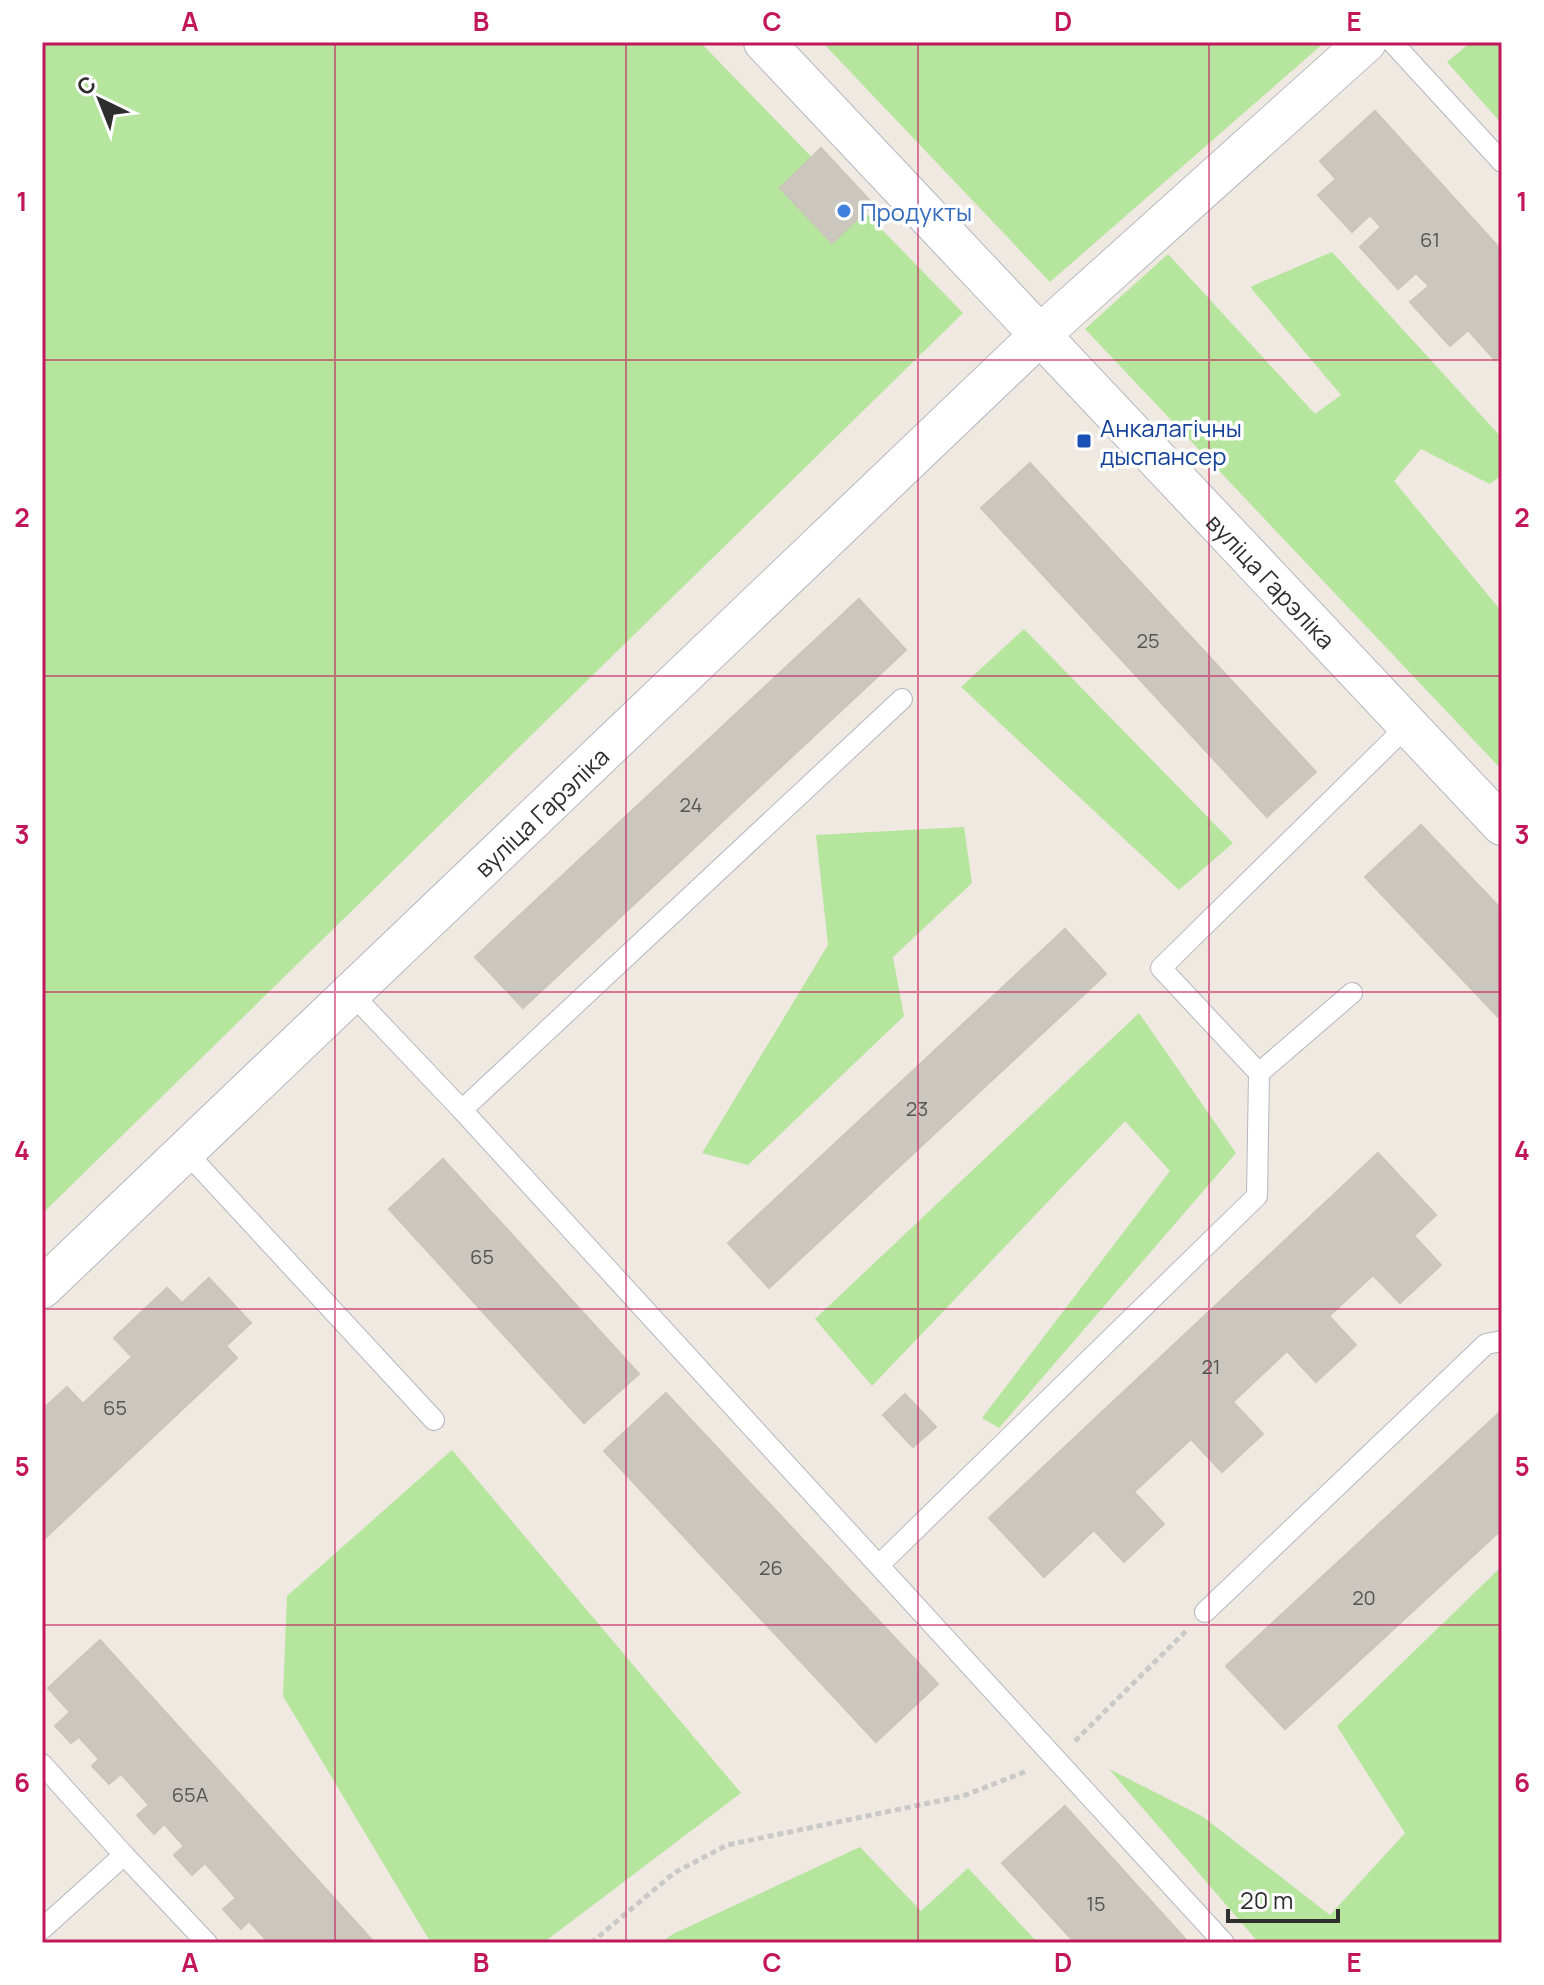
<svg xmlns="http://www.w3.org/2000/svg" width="1544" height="1985" font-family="Manrope,sans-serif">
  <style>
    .green { fill: #b6e59e }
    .building { fill: #cbc7bf; stroke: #cbc5ba; stroke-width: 2 }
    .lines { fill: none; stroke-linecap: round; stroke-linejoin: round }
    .lane-casing { stroke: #b4b7c1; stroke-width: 22 }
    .street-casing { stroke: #b4b7c1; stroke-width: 42 }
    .path { stroke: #c9c9c9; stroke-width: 5; stroke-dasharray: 6 4; stroke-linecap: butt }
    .lane { stroke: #fff; stroke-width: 20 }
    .street { stroke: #fff; stroke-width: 40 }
    .grid { fill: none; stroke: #c2185b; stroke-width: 2; stroke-opacity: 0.55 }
    .shop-dot { fill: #3f7fe0; stroke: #fff; stroke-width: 3 }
    .transit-dot { fill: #1a4fb4; stroke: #fff; stroke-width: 3 }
    .labels { text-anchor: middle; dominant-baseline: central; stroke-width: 7; stroke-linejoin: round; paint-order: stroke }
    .number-label { font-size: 20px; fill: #555452 }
    .shop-label { font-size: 24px; fill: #366cbe; stroke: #fff; text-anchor: start }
    .transit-label { font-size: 24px; fill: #164399; stroke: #fff; text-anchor: start }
    .street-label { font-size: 24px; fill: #2e2e2e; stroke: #fff }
    .neatline { fill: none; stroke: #c2185b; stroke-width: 3 }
    .grid-label { font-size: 26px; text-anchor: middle; font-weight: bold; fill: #c2185b }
  </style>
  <rect width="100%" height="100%" fill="#efe9e1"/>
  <g class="green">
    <polygon points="42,42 700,42 963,313 42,1214"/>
    <polygon points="822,42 1325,42 1050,282"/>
    <polygon points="1471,42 1502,42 1502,124 1447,62"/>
    <polygon points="1332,252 1502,438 1502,475 1490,484 1421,449 1394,481 1502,612 1502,770 1085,329 1168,254 1315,414 1341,395 1250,287"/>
    <polygon points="1024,629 1233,843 1179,890 961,687"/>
    <polygon points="964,827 972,883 893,957 904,1016 748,1165 702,1153 828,945 816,835"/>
    <polygon points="1139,1013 1236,1153 999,1428 982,1418 1170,1171 1125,1121 872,1386 815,1319"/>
    <polygon points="452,1450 741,1793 543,1943 431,1943 283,1696 287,1596"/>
    <polygon points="1502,1566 1502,1943 1259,1943 1109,1769 1202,1816 1330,1915 1405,1833 1337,1726"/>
    <polygon points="860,1847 921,1911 968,1868 1038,1943 660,1943 673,1934"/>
  </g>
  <g class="building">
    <polygon points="1375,111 1502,251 1502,354 1495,360 1468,330 1450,346 1410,302 1429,286 1416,273 1398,289 1360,247 1381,227 1370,215 1352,232 1318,195 1336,179 1320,161"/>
    <polygon points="821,148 873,204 832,243 780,188"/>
    <polygon points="1030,463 1316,772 1267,817 981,508"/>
    <polygon points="859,599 906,650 523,1008 475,957"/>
    <polygon points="1421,825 1502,910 1502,1021 1365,877"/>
    <polygon points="1065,929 1106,974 769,1288 728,1243"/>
    <polygon points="1378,1153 1436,1215 1414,1236 1441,1265 1400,1303 1373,1275 1329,1316 1356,1345 1316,1382 1287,1351 1233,1402 1263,1434 1222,1472 1191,1439 1134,1492 1164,1524 1124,1562 1094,1530 1044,1577 989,1518"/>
    <polygon points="443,1159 639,1374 584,1423 389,1209"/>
    <polygon points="209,1278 251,1323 226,1346 237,1358 42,1541 42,1410 67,1387 83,1404 132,1357 114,1338 167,1288 182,1303"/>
    <polygon points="666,1393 938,1684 876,1742 604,1451"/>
    <polygon points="905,1394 936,1427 913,1447 883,1415"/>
    <polygon points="1502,1410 1502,1529 1285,1729 1226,1666"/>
    <polygon points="100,1640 372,1940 369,1943 269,1943 249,1921 241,1929 223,1909 236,1898 205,1863 192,1875 174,1855 184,1846 164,1824 154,1834 137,1815 149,1805 121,1774 109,1784 92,1766 99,1759 79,1737 71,1743 55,1726 70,1712 48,1688"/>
    <polygon points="1065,1806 1189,1943 1075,1943 1002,1863"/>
  </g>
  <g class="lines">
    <g class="lane-casing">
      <g id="lane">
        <polyline points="1392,42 1502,162"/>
        <polyline points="902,699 462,1110 1224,1943"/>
        <polyline points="351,993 462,1110"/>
        <polyline points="1352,993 1259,1073 1161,968 1408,725"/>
        <polyline points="186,1152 434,1420"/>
        <polyline points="879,1565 1257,1196 1259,1073"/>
        <polyline points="1205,1612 1486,1344 1502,1341"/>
        <polyline points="42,1764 124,1855"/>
        <polyline points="42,1929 124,1855 207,1943"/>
      </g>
    </g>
    <g class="street-casing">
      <g id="street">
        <path id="s1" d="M764,42L1502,825"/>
        <path id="s2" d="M42,1288L1041,334L1366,42"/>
      </g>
    </g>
    <g class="path">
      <polyline points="1075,1741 1188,1629"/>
      <polyline points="591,1943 674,1873 727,1845 963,1796 1027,1771"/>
    </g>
    <use href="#lane" class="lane"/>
    <use href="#street" class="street"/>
  </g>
  <path class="grid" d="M335,42V1943M626,42V1943M918,42V1943M1209,42V1943M42,360H1502M42,676H1502M42,992H1502M42,1309H1502M42,1625H1502"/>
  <circle class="shop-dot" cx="844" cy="211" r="8"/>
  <rect class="transit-dot" x="1076" y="433" width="16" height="16" rx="4"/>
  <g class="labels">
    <g class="number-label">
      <text x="1430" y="239">61</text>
      <text x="1148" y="640">25</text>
      <text x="691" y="804">24</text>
      <text x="917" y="1108">23</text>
      <text x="482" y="1256">65</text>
      <text x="1211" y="1366">21</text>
      <text x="115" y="1407">65</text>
      <text x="771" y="1567">26</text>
      <text x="1364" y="1597">20</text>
      <text x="190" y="1794">65А</text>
      <text x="1096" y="1903">15</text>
    </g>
    <g class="shop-label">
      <text x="860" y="211">Продукты</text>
    </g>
    <g class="transit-label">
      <text x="1100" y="427">Анкалагічны<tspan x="1100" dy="28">дыспансер</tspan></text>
    </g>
    <g class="street-label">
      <text stroke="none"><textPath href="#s1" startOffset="740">вуліца Гарэліка</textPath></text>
      <text stroke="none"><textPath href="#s2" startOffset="690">вуліца Гарэліка</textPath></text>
    </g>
  </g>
  <rect width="1544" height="1985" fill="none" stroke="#ffffff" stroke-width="88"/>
  <g transform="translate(100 100) rotate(317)" stroke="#ffffff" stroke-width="6" paint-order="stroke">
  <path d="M0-6L14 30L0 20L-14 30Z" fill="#2e2e2e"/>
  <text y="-12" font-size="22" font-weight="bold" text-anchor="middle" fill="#2e2e2e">С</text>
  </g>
  <path d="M1228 1909v12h110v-12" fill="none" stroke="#2e2e2e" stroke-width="4"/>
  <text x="1240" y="1909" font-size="24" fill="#2e2e2e" stroke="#ffffff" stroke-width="6" paint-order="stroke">20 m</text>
  <rect x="44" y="44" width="1456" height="1897" class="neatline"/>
  <g class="grid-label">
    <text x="190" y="31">A</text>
    <text x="481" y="31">B</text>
    <text x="772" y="31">C</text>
    <text x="1063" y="31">D</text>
    <text x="1354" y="31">E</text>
    <text x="22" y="211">1</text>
    <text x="1522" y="211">1</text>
    <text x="22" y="527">2</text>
    <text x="1522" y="527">2</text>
    <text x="22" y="844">3</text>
    <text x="1522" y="844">3</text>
    <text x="22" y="1160">4</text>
    <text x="1522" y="1160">4</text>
    <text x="22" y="1476">5</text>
    <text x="1522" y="1476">5</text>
    <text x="22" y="1792">6</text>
    <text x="1522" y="1792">6</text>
    <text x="190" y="1972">A</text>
    <text x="481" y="1972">B</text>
    <text x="772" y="1972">C</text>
    <text x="1063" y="1972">D</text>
    <text x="1354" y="1972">E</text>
  </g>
</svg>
